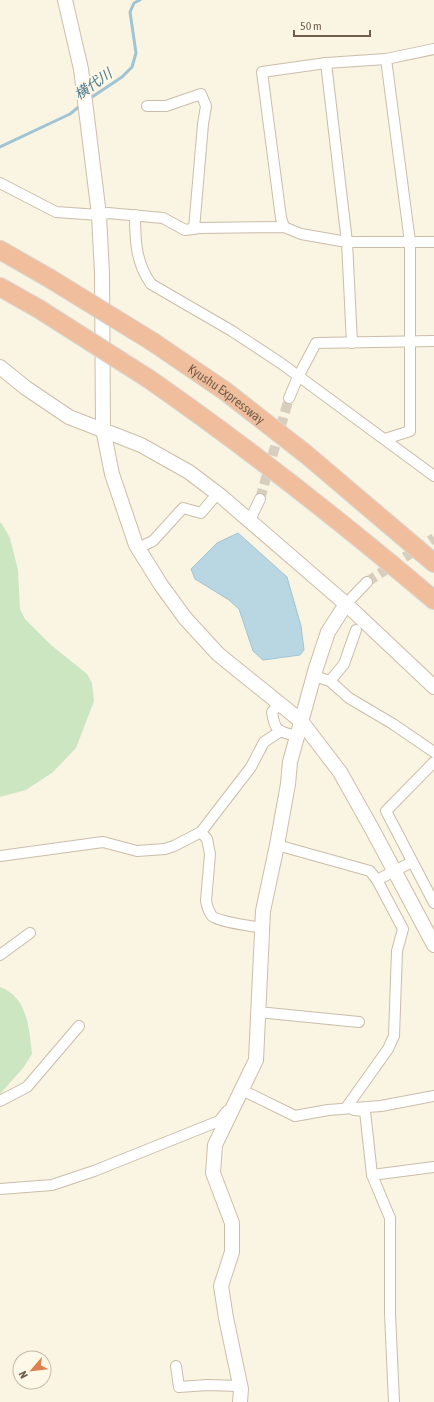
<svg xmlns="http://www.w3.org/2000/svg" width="434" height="1402" font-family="'Asap Condensed','Noto Sans JP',sans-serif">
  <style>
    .green { fill: #cce6c2 }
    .water { fill: #b9d7e2; stroke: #a0c4d3 }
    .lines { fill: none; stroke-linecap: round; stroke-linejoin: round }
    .stream { stroke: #a0c4d3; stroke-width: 3 }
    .street-tunnel { stroke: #d8cebd; stroke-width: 10; stroke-dasharray: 10 5; stroke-linecap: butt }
    .street-casing { stroke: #cabdaa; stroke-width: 12 }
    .secondary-casing { stroke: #cdbea9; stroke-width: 16 }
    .highway-casing { stroke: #dad5d0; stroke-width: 20 }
    .street { stroke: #fff; stroke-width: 10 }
    .secondary { stroke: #fff; stroke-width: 14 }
    .highway { stroke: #f1be9d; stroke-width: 18 }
    .highway-bridge-casing { stroke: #dad5d0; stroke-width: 20; stroke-linecap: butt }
    .highway-bridge { stroke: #f1be9d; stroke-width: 18 }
    .labels { text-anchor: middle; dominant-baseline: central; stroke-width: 4; stroke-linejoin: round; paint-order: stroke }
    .street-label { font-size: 13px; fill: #705d4b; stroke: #fef8e8 }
    .water-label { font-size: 14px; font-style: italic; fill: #4a7689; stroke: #fef8e8 }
  </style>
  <rect width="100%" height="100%" fill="#faf4e3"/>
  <g class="green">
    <polygon points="0,522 2,524 10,538 18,570 20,609 25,619 51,645 87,674 92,683 94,701 76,748 53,772 26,790 0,797"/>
    <path d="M0,987C28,997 29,1029 32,1054L23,1068L0,1094Z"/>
  </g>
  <polygon class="water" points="238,533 287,577 301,626 304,650 300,655 263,660 253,651 239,609 229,600 195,579 191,569 217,543"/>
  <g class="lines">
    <g class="stream">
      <polyline points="89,99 122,77 132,67 136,53 130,12 134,3 140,0"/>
      <polyline points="0,147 70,114 81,105"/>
    </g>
    <g class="street-tunnel">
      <polyline points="260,499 289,398"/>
      <polyline points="367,582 434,538"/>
    </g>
    <g class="street-casing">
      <g id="street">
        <polyline points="326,63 347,242 352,343"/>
        <polyline points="147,106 166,106 201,94 206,106 203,124 194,229"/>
        <polyline points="0,183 56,212 99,215 108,213 163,218 185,230 199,228 284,227 301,234 347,242 434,242"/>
        <path d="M135,215C135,241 136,263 151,284L232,331L282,364L434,476"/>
        <polyline points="284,227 281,218 262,72 326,63 386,59 434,49"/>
        <polyline points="289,398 298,377 316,343 434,341"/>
        <polyline points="385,439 410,431 410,242 386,59"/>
        <polyline points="249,522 260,499"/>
        <polyline points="138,548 153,541 183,508 201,513 217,494"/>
        <polyline points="346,604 367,582"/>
        <polyline points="314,676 330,681 349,698 393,724 434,752"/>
        <polyline points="330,681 344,664 356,630"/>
        <path d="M279,704L272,712C275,733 279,731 297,736"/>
        <polyline points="434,762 386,811 434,903"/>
        <path d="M201,832L207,839L210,854L206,901C207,906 209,912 212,916C219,922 252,926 262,928"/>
        <polyline points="277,845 370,871 377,880 403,929 397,951 394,1036 388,1049 346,1108"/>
        <polyline points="0,856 103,842 137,851 165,849 174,846 201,832 251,767 264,742 281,731"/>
        <polyline points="377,880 412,862"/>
        <polyline points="0,955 30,933"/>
        <polyline points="258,1012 359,1022"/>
        <polyline points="238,1095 242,1090 295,1116 328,1110 381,1106 434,1096"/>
        <polyline points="0,1101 27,1087 79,1026"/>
        <polyline points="354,1110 365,1111 372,1175 390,1218 390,1314 394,1402"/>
        <polyline points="372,1175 434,1167"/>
        <polyline points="0,1189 52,1185 94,1171 219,1121 227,1111"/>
        <polyline points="176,1366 179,1387 207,1385 240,1386"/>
      </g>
    </g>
    <g class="secondary-casing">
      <g id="secondary">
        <polyline points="65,0 81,69 99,215 102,273 103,429 112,474 136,545 161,585 185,618 218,654 301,721 340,772 372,829 434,945"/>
        <polyline points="0,367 26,388 69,417 141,445 189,472 222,497 346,604 434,687"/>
        <polyline points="240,1402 241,1389 226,1318 221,1286 232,1252 232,1223 213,1173 215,1145 256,1060 263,911 277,845 288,784 290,762 316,668 328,632 346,604"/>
      </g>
    </g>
    <g class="highway-casing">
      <g id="highway">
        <polyline points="0,250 49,278"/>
        <polyline points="0,287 39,309"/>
        <path id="s1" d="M153,342L225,391L307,455L434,563"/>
        <path d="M149,379C248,448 342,522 434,600"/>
      </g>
    </g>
    <use href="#street" class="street"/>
    <use href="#secondary" class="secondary"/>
    <use href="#highway" class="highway"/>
    <g class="highway-bridge-casing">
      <g id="highway-bridge">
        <polyline points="49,278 153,342"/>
        <polyline points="39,309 149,379"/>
      </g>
    </g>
    <use href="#highway-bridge" class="highway-bridge"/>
  </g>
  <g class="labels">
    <g class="street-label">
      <text stroke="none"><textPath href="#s1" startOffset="90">Kyushu Expressway</textPath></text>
    </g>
    <g class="water-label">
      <text transform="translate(93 84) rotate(-35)">横代川</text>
    </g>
  </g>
  <g transform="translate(32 1370) rotate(242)"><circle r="19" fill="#fef8e8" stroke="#c5baa9"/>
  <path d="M0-3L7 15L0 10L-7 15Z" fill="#dc8250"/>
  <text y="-6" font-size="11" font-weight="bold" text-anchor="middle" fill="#705d4b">N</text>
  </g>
  <path d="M294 30v6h76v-6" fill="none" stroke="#705d4b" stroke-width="2"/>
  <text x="300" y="30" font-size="12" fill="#705d4b" stroke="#fef8e8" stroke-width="3" paint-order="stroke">50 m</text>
</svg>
